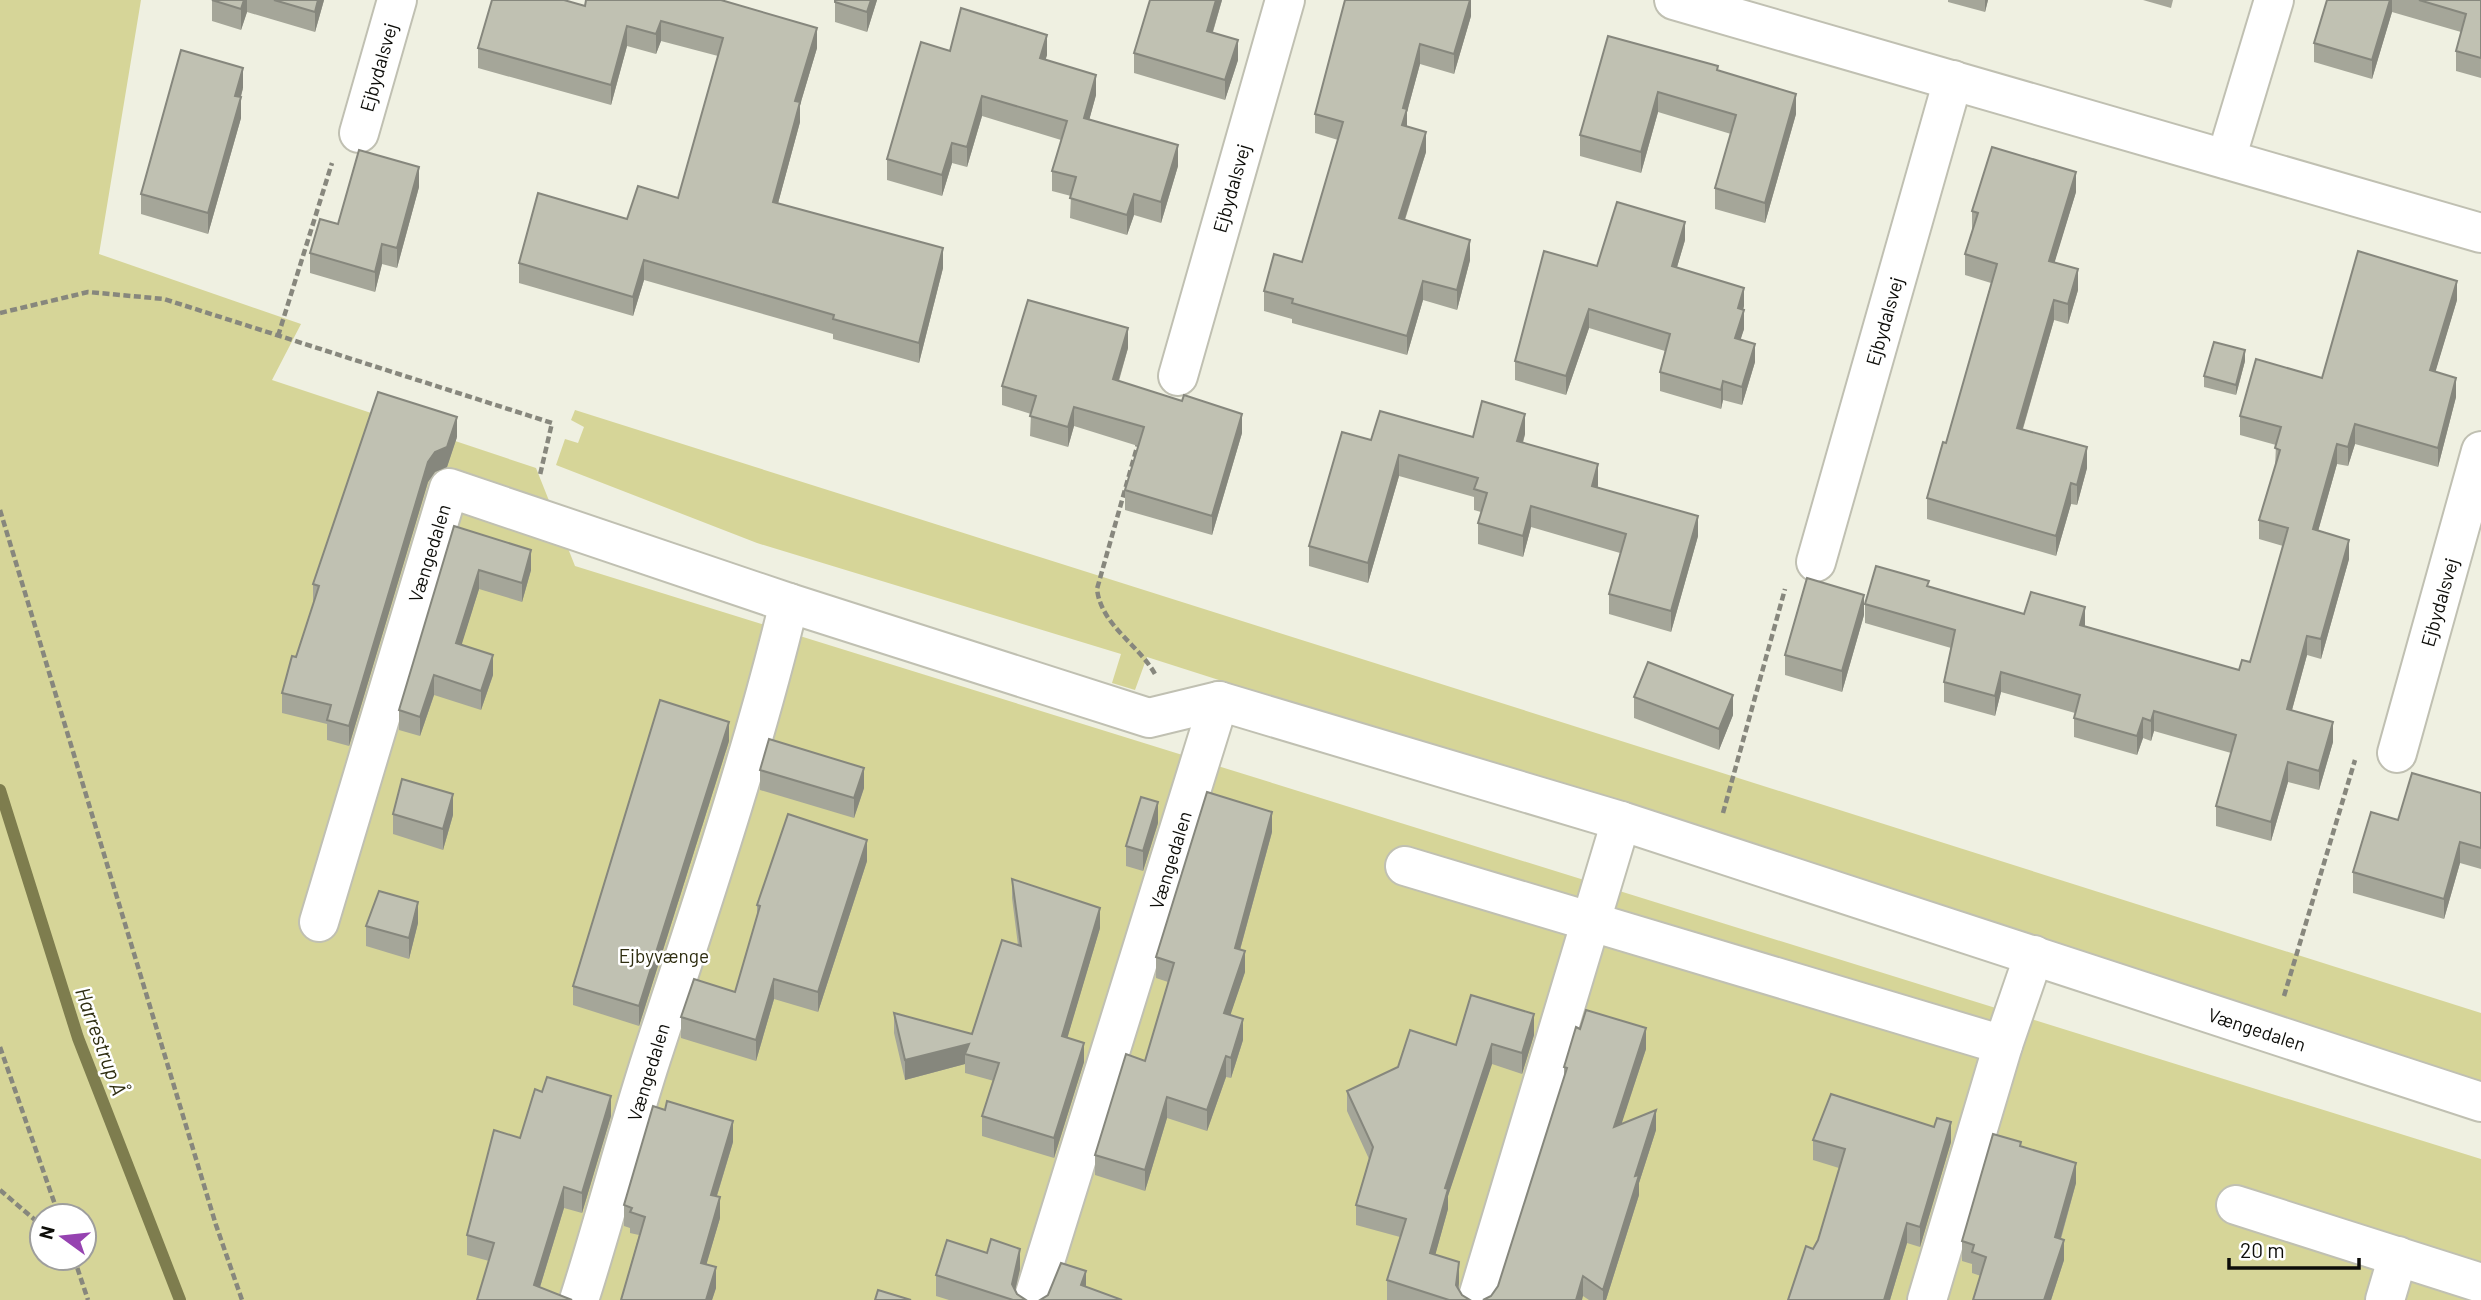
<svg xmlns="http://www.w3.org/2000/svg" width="2481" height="1300" font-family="Barlow,sans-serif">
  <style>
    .green { fill: #d6d598; fill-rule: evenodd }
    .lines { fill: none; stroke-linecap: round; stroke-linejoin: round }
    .stream { stroke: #7e7d4e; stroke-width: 12 }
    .minor-casing { stroke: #c0c0b2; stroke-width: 42 }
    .path { stroke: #87877d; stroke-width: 4.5; stroke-dasharray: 7 3.5; stroke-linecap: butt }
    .minor { stroke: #fff; stroke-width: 38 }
    .wall { fill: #a5a699 }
    .shaded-wall { fill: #86877d }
    .building { fill: #c0c1b2; stroke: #86877d; stroke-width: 2 }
    .labels { text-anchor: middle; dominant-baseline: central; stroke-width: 5; stroke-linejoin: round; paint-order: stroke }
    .street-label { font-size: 19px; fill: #0d0d09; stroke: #fff }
    .park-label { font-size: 19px; fill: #2e2d10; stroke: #fff }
    .water-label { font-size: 21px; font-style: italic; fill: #2f2e11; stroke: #fff }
  </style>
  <rect width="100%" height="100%" fill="#eff0e1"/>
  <g class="green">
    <path d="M0,0H141L99,254L301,324L272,380L536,468L575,566L2481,1159V1300H0ZM42,1216H84V1258H42Z"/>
    <polygon points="575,410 2481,1013 2481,1084 1147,657 1135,690 1112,683 1121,654 757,543 556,465 565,439 578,443 584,427 571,420"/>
  </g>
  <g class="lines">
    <polyline class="stream" points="0,790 78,1038 180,1300"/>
    <g class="minor-casing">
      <g id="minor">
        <polyline points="1674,0 2481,233"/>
        <polyline points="359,133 397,0"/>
        <polyline points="2226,159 2274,0"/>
        <polyline points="1178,376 1285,0"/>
        <polyline points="1816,562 1953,80"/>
        <polyline points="2397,753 2481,451"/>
        <polyline points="1405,866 2003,1045"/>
        <polyline points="319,922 449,488 789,603 1149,718 1219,701 1621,821 2481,1102"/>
        <polyline points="2236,1205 2481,1283"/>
        <path d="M579,1300C605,1219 626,1136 652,1056C701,906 752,756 789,603"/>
        <polyline points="1033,1300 1219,701"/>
        <polyline points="1477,1300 1621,821"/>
        <polyline points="1927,1300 2003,1045 2034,955"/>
        <polyline points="2385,1300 2398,1256"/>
      </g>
    </g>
    <g class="path">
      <polyline points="0,313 88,292 164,299 552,423 540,475"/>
      <polyline points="278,336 332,163"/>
      <path d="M1139,440L1097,589C1101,625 1138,644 1155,674"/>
      <polyline points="0,510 216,1225 242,1300"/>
      <polyline points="1723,813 1785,589"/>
      <polyline points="2284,996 2355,760"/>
      <polyline points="0,1047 59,1216"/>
      <polyline points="0,1190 42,1226"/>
      <polyline points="74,1258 88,1300"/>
    </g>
    <use href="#minor" class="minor"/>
  </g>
  <g class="wall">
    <polygon points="212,0 324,0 315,32 247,12 241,30 212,21"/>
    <polygon points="835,0 877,0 867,32 835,22"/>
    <polygon points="1150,0 1222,0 1213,32 1238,60 1225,100 1134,73 1134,53"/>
    <polygon points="1471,0 1471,16 1454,74 1420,64 1407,112 1407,127 1426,152 1405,220 1470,260 1457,310 1423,300 1407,355 1292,323 1292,319 1264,311 1264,291 1302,262 1338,140 1315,133 1315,114"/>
    <polygon points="1948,0 1988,0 1985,12 1948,2"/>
    <polygon points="2143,0 2173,0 2171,8"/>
    <polygon points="2327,0 2481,0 2481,78 2456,71 2456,51 2461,32 2392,12 2372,79 2314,62 2314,43"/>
    <polygon points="585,6 817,48 800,105 800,122 778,203 943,268 919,363 833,339 833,334 644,280 633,316 519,283 519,263 678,198 718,56 661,41 656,54 627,46 611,105 478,68 478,48"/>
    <polygon points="1608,36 1718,71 1796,114 1765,223 1715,209 1715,188 1731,134 1658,112 1641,173 1580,156 1580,135"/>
    <polygon points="950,51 1047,55 1045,60 1096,95 1089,120 1178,166 1161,223 1134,215 1127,235 1070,218 1071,196 1052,191 1052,171 1061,140 982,116 967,167 952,163 942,196 887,180 887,159"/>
    <polygon points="243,88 241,97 241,118 208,234 141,214 141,194"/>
    <polygon points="419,187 397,268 382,264 375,292 310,273 310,253 338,224"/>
    <polygon points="2076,192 2054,263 2078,290 2068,324 2054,320 2023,429 2087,468 2077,505 2071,504 2056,556 1927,519 1927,498 1946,443 1991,283 1965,275 1965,254 1972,231 1972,211"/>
    <polygon points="1685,240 1677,267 1744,306 1743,310 1744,329 1740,340 1755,362 1742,405 1723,400 1721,409 1660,391 1660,372 1665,351 1589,328 1566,395 1515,380 1515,361 1597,266"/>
    <polygon points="2457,300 2435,372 2456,397 2438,467 2355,444 2348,466 2337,464 2318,531 2349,559 2321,659 2307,655 2292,710 2333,742 2319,790 2288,782 2271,841 2216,826 2216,806 2231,753 2154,731 2151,741 2143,738 2137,755 2074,737 2074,718 2075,713 2001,692 1995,716 1944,702 1944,682 1951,648 1865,623 1865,604 1929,587 2024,614 2085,626 2239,670 2250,662 2283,546 2259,539 2259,520 2275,468 2276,445 2240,435 2240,416 2322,378"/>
    <polygon points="1128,348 1119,381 1242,433 1212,535 1125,510 1125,490 1138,446 1074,426 1068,447 1030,436 1031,414 1002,405 1002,386"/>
    <polygon points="2245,361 2236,395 2204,387 2204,376"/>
    <polygon points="1525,434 1523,443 1598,485 1598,487 1698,536 1671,632 1609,614 1609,594 1620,553 1531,527 1523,557 1478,544 1478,523 1481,512 1474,510 1474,497 1399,476 1368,583 1309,566 1309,546 1371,440"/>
    <polygon points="457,437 447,467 435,472 428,482 349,746 327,740 327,724 282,713 282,693 296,657 313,604 313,584"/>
    <polygon points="454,526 531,570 522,602 479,589 461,645 493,675 481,710 434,695 420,736 399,730 399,710"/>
    <polygon points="1864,615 1842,692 1785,675 1785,655"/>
    <polygon points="1634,697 1733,715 1719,750 1634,718"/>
    <polygon points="729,741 639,1026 573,1005 573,986"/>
    <polygon points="760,770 864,788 854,818 760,790"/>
    <polygon points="2481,793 2481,869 2460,863 2444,919 2353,893 2353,872 2398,820"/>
    <polygon points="393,814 453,815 443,850 393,834"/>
    <polygon points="1158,823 1143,871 1126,866 1126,846"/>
    <polygon points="1272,832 1240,950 1245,972 1230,1015 1243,1040 1231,1078 1226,1077 1207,1131 1167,1118 1145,1191 1095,1175 1095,1155 1145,1061 1168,982 1156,978 1156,957"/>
    <polygon points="867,861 818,1012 774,999 756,1061 681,1038 681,1017 735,992 757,915 757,905"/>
    <polygon points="1012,879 1100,928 1067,1038 1084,1062 1054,1158 982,1136 982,1116 994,1081 965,1073 965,1064 905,1080 894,1033 894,1013 972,1034 1018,945 1012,898"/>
    <polygon points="418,923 409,959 366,946 366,926"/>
    <polygon points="1534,1035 1522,1074 1492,1064 1448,1196 1448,1209 1435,1255 1459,1283 1458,1290 1462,1295 1470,1300 1387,1300 1387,1280 1400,1237 1356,1225 1356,1205 1369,1159 1347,1111 1347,1091 1456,1045"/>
    <polygon points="1646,1049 1621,1124 1656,1130 1639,1183 1639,1195 1606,1300 1589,1300 1583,1296 1491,1296 1498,1286 1564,1078 1564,1067"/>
    <polygon points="611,1116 582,1213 564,1208 540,1287 477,1300 489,1261 467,1255 467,1235 520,1138"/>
    <polygon points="1813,1140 1951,1142 1920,1247 1907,1243 1890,1300 1788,1300 1818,1240 1839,1168 1813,1160"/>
    <polygon points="733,1142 717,1196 720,1218 706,1265 716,1288 712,1300 621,1300 639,1235 630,1233 630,1228 624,1226 624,1205"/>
    <polygon points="2021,1147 2076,1183 2061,1239 2064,1260 2051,1300 1973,1300 1981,1276 1972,1273 1972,1264 1962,1261 1962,1241"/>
    <polygon points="1020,1269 1015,1290 1017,1294 1026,1300 949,1300 936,1296 936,1275"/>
  </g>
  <g class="shaded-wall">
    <polygon points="244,0 247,0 247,12 241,30 241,9"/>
    <polygon points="318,0 324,0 315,32 315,12"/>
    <polygon points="871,0 877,0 867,32 867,12"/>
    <polygon points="1216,0 1222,0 1207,51 1207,31"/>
    <polygon points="1470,0 1471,0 1471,16 1454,74 1454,54"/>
    <polygon points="1985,0 1988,0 1985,12"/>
    <polygon points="2390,0 2392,0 2392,12 2372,79 2372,60"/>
    <polygon points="661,21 661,41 656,54 656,34"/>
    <polygon points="627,26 627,46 611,105 611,85"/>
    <polygon points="817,28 817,48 800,105 800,122 773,222 773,202 795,101"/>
    <polygon points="1047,35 1047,55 1040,78 1040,58"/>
    <polygon points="1238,40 1238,60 1225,100 1225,80"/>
    <polygon points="1420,44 1420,64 1407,112 1407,129 1402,145 1403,108"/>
    <polygon points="243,68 243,88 235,116 235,96"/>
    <polygon points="1096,75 1096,95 1084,139 1084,118"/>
    <polygon points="1658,92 1658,112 1641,173 1641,152"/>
    <polygon points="1796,94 1796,114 1765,223 1765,203"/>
    <polygon points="982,96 982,116 967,167 967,147"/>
    <polygon points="241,97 241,118 208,234 208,213"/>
    <polygon points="1426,132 1426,152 1399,237 1399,218"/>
    <polygon points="952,143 952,163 942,196 942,175"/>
    <polygon points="1178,145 1178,166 1161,223 1161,202"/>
    <polygon points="419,167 419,187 397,268 397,248"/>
    <polygon points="2076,172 2076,192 2049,281 2049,261"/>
    <polygon points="1134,194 1134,215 1127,235 1127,215"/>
    <polygon points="1685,222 1685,240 1672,284 1672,266"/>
    <polygon points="1470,240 1470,260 1457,310 1457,290"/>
    <polygon points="382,244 382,264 375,292 375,272"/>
    <polygon points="943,248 943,268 919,363 919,343"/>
    <polygon points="644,260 644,280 633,316 633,297"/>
    <polygon points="2078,269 2078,290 2068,324 2068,304"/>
    <polygon points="1423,281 1423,300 1407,355 1407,336"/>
    <polygon points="2457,281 2457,300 2430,390 2430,370"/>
    <polygon points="1744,288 1744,306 1738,327 1738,308"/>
    <polygon points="2054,300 2054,320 2017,448 2017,428"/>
    <polygon points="1589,309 1589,328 1566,395 1566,376"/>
    <polygon points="1744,310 1744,329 1735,357 1735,338"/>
    <polygon points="1128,328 1128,348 1113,399 1113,379"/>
    <polygon points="1755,344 1755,362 1742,405 1742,387"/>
    <polygon points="2245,350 2245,361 2236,395 2236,385"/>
    <polygon points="2456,378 2456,397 2438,467 2438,448"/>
    <polygon points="1723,381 1723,400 1721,409 1721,390"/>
    <polygon points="1074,407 1074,426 1068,447 1068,427"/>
    <polygon points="1242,414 1242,433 1212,535 1212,516"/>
    <polygon points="1525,414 1525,434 1517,461 1517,441"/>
    <polygon points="457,417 457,437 447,467 435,472 428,482 349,746 349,726 428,462"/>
    <polygon points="2355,424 2355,444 2348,466 2348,447"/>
    <polygon points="2337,444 2337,464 2313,549 2313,529"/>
    <polygon points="2087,447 2087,468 2077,505 2077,485"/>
    <polygon points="1399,455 1399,476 1368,583 1368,563"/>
    <polygon points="1598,464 1598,485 1592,506 1592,486"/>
    <polygon points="2071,483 2071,504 2056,556 2056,536"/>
    <polygon points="1531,506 1531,527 1523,557 1523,536"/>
    <polygon points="1698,516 1698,536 1671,632 1671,611"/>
    <polygon points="2349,540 2349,559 2321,659 2321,639"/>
    <polygon points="531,550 531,570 522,602 522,583"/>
    <polygon points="479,570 479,589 456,663 456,643"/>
    <polygon points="1864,595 1864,615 1842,692 1842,671"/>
    <polygon points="2085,607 2085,627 2080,625"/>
    <polygon points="2307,636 2307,655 2287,728 2287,709"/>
    <polygon points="493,655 493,675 481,710 481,691"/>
    <polygon points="2001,672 2001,692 1995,716 1995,696"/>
    <polygon points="434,675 434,695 420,736 420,717"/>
    <polygon points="1733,695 1733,715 1719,750 1719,729"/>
    <polygon points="2154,711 2154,731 2151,741 2151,721"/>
    <polygon points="2143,718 2143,738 2137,755 2137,736"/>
    <polygon points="729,722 729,741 639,1026 639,1006"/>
    <polygon points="2333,722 2333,742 2319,790 2319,771"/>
    <polygon points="2288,762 2288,782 2271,841 2271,822"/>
    <polygon points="864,768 864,788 854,818 854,798"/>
    <polygon points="453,794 453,815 443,850 443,829"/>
    <polygon points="1158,802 1158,823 1143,871 1143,851"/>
    <polygon points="1272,812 1272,832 1235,968 1235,948"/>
    <polygon points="867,840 867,861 818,1012 818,992"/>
    <polygon points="2460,842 2460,863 2444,919 2444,899"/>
    <polygon points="418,902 418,923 409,959 409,938"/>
    <polygon points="1100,908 1100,928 1062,1056 1062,1036"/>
    <polygon points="1245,951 1245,972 1224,1034 1224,1013"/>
    <polygon points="774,979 774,999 756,1061 756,1040"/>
    <polygon points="1534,1014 1534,1035 1522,1074 1522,1053"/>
    <polygon points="1243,1019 1243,1040 1231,1078 1231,1058"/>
    <polygon points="1646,1028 1646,1049 1614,1147 1614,1127"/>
    <polygon points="1084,1043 1084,1062 1054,1158 1054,1138"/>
    <polygon points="969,1044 965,1054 965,1064 905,1080 905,1060"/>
    <polygon points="1492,1044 1492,1064 1448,1196 1448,1209 1430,1274 1430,1253 1445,1188"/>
    <polygon points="1226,1056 1226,1077 1207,1131 1207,1110"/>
    <polygon points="611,1096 611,1116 582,1213 582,1193"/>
    <polygon points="1167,1097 1167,1118 1145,1191 1145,1170"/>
    <polygon points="1656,1110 1656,1130 1639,1183 1639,1195 1606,1300 1603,1300 1603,1290 1635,1176"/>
    <polygon points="733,1121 733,1142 711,1215 711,1195"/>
    <polygon points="1951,1122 1951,1142 1920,1247 1920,1227"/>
    <polygon points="2076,1163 2076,1183 2055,1258 2055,1237"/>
    <polygon points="564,1187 564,1208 536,1300 534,1285"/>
    <polygon points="720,1197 720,1218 701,1283 701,1263"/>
    <polygon points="1907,1223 1907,1243 1890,1300 1884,1300"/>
    <polygon points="2064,1240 2064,1260 2051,1300 2044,1300"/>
    <polygon points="1020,1249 1020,1269 1013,1300 1012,1284"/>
    <polygon points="1459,1262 1459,1283 1457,1300 1456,1285"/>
    <polygon points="716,1267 716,1288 712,1300 706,1300"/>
    <polygon points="1086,1271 1086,1292 1081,1285"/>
    <polygon points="1583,1276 1583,1296 1582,1300 1576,1300"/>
  </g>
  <g class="building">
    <polygon points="212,0 244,0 241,9"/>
    <polygon points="274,0 318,0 315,12"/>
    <polygon points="492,0 564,0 585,6 586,0 721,0 817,28 795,101 800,102 773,202 943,248 919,343 833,319 834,315 644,260 633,297 519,263 538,193 627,219 638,186 678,198 723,38 661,21 656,34 627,26 611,85 478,48"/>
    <polygon points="835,0 871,0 867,12 835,2"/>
    <polygon points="1150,0 1216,0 1207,31 1238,40 1225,80 1134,53"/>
    <polygon points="1345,0 1470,0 1454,54 1420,44 1403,108 1407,109 1402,125 1426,132 1399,218 1470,240 1457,290 1423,281 1407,336 1292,303 1293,299 1264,291 1274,254 1302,262 1343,122 1315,114"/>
    <polygon points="2327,0 2390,0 2372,60 2314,43"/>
    <polygon points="2419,0 2481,0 2481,58 2456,51 2466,14"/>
    <polygon points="961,8 1047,35 1040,58 1096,75 1084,118 1178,145 1161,202 1134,194 1127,215 1070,198 1076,177 1052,171 1067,121 982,96 967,147 952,143 942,175 887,159 921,42 950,51"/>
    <polygon points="1608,36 1718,66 1717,70 1796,94 1765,203 1715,188 1736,115 1658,92 1641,152 1580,135"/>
    <polygon points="181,50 243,68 235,96 241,97 208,213 141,194"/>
    <polygon points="1992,147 2076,172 2049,261 2078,269 2068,304 2054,300 2017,428 2087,447 2077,485 2071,483 2056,536 1927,498 1943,442 1946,443 1997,264 1965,254 1978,213 1972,211"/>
    <polygon points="359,150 419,167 397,248 382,244 375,272 310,253 320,219 338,224"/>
    <polygon points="1617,202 1685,222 1672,266 1744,288 1738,308 1744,310 1735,338 1755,344 1742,387 1723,381 1721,390 1660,372 1670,334 1589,309 1566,376 1515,361 1544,251 1597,266"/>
    <polygon points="2358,251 2457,281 2430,370 2456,378 2438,448 2355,424 2348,447 2337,444 2313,529 2349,540 2321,639 2307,636 2287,709 2333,722 2319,771 2288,762 2271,822 2216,806 2236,735 2154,711 2151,721 2143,718 2137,736 2074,718 2080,695 2001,672 1995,696 1944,682 1955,630 1865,604 1876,566 1929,581 1927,586 2024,614 2031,592 2085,607 2080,625 2239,670 2242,660 2250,662 2288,528 2259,520 2280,450 2275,448 2281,427 2240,416 2256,359 2322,378"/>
    <polygon points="1028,300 1128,328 1113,379 1182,401 1184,395 1242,414 1212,516 1125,490 1144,427 1074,407 1068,427 1030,416 1036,396 1002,386"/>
    <polygon points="2214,342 2245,350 2236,385 2204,376"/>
    <polygon points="378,392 457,417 447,447 435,452 428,462 349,726 327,720 331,705 282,693 292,656 296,657 319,586 313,584"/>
    <polygon points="1482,401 1525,414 1517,441 1598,464 1592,486 1698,516 1671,611 1609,594 1626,534 1531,506 1523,536 1478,523 1487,493 1474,489 1478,478 1399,455 1368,563 1309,546 1342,432 1371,440 1380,411 1473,437"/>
    <polygon points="454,526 531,550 522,583 479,570 456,643 493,655 481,691 434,675 420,717 399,710"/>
    <polygon points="1807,578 1864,595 1842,671 1785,655"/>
    <polygon points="1648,662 1733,695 1719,729 1634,697"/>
    <polygon points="660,700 729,722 639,1006 573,986"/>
    <polygon points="769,739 864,768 854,798 760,770"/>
    <polygon points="2412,773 2481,793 2481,848 2460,842 2444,899 2353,872 2371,812 2398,820"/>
    <polygon points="402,779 453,794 443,829 393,814"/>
    <polygon points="1207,792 1272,812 1235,948 1245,951 1224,1013 1243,1019 1231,1058 1226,1056 1207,1110 1167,1097 1145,1170 1095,1155 1126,1054 1145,1061 1174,963 1156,957"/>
    <polygon points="1141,797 1158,802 1143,851 1126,846"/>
    <polygon points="788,814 867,840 818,992 774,979 756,1040 681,1017 694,979 735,992 760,906 757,905"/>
    <polygon points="1012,879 1100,908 1062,1036 1084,1043 1054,1138 982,1116 999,1063 965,1054 969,1044 905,1060 894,1013 972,1034 1002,940 1021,946"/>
    <polygon points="379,891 418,902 409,938 366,926"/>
    <polygon points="1471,995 1534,1014 1522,1053 1492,1044 1445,1188 1448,1189 1430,1253 1459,1262 1456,1285 1462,1295 1470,1300 1449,1300 1387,1280 1406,1219 1356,1205 1373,1147 1347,1091 1398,1067 1410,1030 1456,1045"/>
    <polygon points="1586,1010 1646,1028 1614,1127 1656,1110 1635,1176 1639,1175 1603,1290 1583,1276 1576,1300 1483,1300 1491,1296 1498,1286 1567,1068 1564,1067 1576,1027 1580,1029"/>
    <polygon points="547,1077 611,1096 582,1193 564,1187 534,1285 572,1300 477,1300 494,1243 467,1235 494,1130 520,1138 535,1089 542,1092"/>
    <polygon points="1831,1094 1934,1127 1937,1118 1951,1122 1920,1227 1907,1223 1884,1300 1788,1300 1806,1246 1813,1249 1818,1240 1845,1149 1813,1140"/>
    <polygon points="667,1101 733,1121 711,1195 720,1197 701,1263 716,1267 706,1300 621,1300 645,1217 630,1212 632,1208 624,1205 653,1106 665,1110"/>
    <polygon points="1993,1134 2021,1142 2020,1146 2076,1163 2055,1237 2064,1240 2044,1300 1973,1300 1986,1257 1972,1252 1974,1245 1962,1241"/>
    <polygon points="991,1239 1020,1249 1012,1284 1017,1294 1026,1300 1013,1300 936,1275 947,1240 987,1253"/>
    <polygon points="1061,1263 1086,1271 1081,1285 1122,1300 1040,1300 1048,1295"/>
    <polygon points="878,1290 911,1300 875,1300"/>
  </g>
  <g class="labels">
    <g class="street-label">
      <text transform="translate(378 67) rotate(-74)">Ejbydalsvej</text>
      <text transform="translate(1231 188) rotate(-74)">Ejbydalsvej</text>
      <text transform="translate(1884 321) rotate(-74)">Ejbydalsvej</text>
      <text transform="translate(429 553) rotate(-73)">Vængedalen</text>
      <text transform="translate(2439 602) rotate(-74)">Ejbydalsvej</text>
      <text transform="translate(1170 860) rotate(-73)">Vængedalen</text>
      <text transform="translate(2257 1029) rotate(18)">Vængedalen</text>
      <text transform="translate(648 1072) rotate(-73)">Vængedalen</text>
    </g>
    <g class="park-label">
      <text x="664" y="955">Ejbyvænge</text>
    </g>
    <g class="water-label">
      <text transform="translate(102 1041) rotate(70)">Harrestrup Å</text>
    </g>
  </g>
  <g transform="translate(63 1237) rotate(285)"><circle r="33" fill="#ffffff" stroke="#9e9e9d" stroke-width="2"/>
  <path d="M0-5L12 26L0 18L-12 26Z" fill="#9643b1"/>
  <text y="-10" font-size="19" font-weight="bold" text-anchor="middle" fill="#0d0d09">N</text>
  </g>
  <path d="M2229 1258v10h130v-10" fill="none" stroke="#0d0d09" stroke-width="3.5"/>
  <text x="2240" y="1258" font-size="21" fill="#0d0d09" stroke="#ffffff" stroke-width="5" paint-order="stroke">20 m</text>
</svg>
